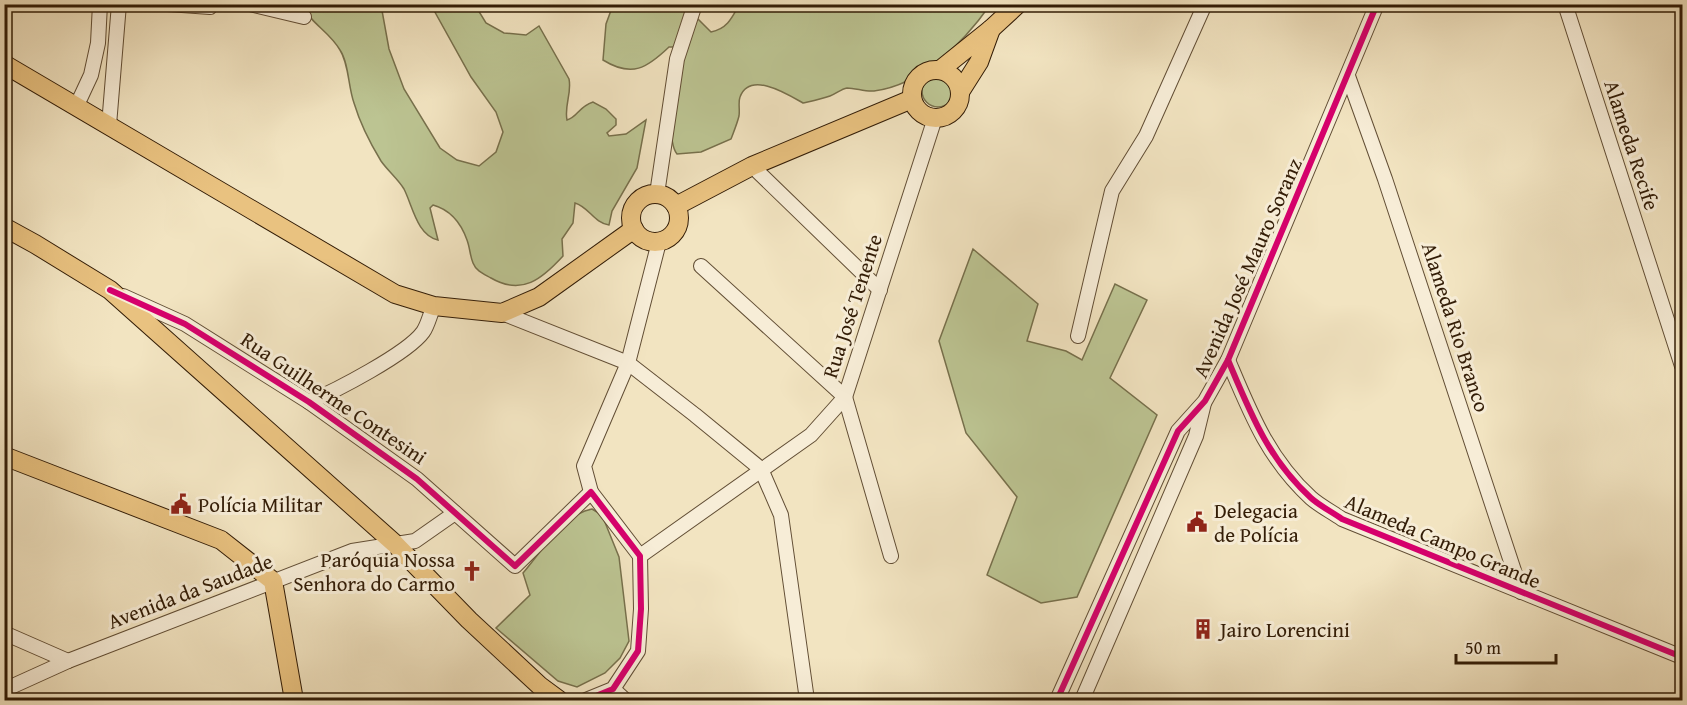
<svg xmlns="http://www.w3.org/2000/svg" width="1687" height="705" font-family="'Gentium Book Plus',serif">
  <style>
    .green { fill: #bcc492; stroke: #77704c; stroke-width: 1.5 }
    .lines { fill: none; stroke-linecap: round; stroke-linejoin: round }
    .minor-casing { stroke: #624e35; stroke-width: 16 }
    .major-casing { stroke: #321c06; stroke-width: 20 }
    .minor { stroke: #f7edd7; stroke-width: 14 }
    .major { stroke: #e9c280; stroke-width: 18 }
    .cycleway-casing { stroke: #f7edd7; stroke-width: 10 }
    .cycleway { stroke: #d6006c; stroke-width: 6 }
    .labels { text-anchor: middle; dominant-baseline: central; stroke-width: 6; stroke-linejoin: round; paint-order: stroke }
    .street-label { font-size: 21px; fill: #321c06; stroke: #f7edd7 }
    .poi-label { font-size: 21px; fill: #321c06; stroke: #f7edd7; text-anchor: start }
  </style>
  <rect width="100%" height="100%" fill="#f2e4c1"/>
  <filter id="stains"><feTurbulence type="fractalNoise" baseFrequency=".00333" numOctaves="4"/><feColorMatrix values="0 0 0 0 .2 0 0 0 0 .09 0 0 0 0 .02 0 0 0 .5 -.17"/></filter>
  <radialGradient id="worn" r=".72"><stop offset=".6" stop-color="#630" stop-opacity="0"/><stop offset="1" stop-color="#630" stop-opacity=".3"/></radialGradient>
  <g class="green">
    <path d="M302,5H381L389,49L404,89L440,148L457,160L479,166L496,152L503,132L496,112L471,77L431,5H475L486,23L504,33L526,35L539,26L569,79C572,93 564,106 567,120C578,117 578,107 593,102L606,109L616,119V125L607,133L609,136L626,134L646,120L637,168L612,211L609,225C594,223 589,207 575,203L573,223L562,239L563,256C542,279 522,296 491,278C484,274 476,271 473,263C470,256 470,248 467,240C461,223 451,210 433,205L430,208L438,240C417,235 413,207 404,189C398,179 388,171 381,161C370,143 360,123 354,103C348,86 349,64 340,50C329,31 311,24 302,5Z"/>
    <path d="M613,5H692L697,18L711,32C727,29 732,18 739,5H990C964,42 922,85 874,91C865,92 856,88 847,88C841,89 836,94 830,96C822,99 812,101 803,103C789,95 750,70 740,97C738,102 740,110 739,116C737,124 734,131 731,139L701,152L677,154C665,140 673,68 674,47H669C647,68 632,78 603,60L606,24Z"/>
    <circle cx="938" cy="91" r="16"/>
    <polygon points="973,249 1038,304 1027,341 1066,351 1082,360 1115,284 1147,300 1110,378 1157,415 1077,597 1041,603 987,575 1017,497 966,433 939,341"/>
    <path d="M592,509L602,515L619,557L629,641L620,658L605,673L577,687L558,681L496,628L530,595L523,573C541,552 565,513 592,509Z"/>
  </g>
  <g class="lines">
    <g class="minor-casing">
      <g id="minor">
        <polyline points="168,4 210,7 212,4"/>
        <polyline points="250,4 304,17"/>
        <polyline points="1565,4 1682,366"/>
        <polyline points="1348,76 1385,179 1521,592"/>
        <polyline points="77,105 91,75 98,43 100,4"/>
        <polyline points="109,125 119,4"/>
        <polyline points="752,166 880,290"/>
        <polyline points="657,194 677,59 695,4"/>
        <polyline points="701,266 845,397 891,556"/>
        <polyline points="123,296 185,324 309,402 417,479 515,566 591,492 640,556 641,609 638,651 613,689 586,700"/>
        <polyline points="502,313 628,363 695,415 761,469 781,515 807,700"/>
        <polyline points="1078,336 1112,191 1146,136 1205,4"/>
        <path d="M1228,360C1250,412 1268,459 1311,498C1320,506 1332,512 1342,519L1682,657"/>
        <path d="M309,402C335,391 407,354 423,332C428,325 430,314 434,306"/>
        <polyline points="591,492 584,466 628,363 659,242"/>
        <polyline points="640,556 811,435 845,397 935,118"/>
        <polyline points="4,633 68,661"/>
        <polyline points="613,689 625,700"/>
        <polyline points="4,690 68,661 352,551 415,541 455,513"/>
        <polyline points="1057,700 1178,431 1205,401 1228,360 1377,4"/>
        <polyline points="1082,700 1196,436 1204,403"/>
      </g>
    </g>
    <g class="major-casing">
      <g id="major">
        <polyline points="4,64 395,294 434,306 502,313 539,297 634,229"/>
        <circle cx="936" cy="94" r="24"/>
        <polyline points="940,70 991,29 1018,4"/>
        <polyline points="960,92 979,62 991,29"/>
        <circle cx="655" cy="218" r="24"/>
        <polyline points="676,206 752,166 912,99"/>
        <polyline points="4,227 35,244 110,290 394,543 469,620 540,686 559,700"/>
        <polyline points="4,456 221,540 273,581 294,700"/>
      </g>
    </g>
    <use href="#minor" class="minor"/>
    <use href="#major" class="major"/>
    <g class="cycleway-casing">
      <g id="cycleway">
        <polyline points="110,290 185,324 309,402 417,479 515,566 591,492 640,556 641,609 638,651 613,689 586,700"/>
        <path d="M1228,360C1250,412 1268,459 1311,498C1320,506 1332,512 1342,519L1682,657"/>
        <polyline points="1057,700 1178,431 1205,401 1228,360 1377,4"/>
      </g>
    </g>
    <use href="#cycleway" class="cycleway"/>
  </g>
  <defs>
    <g id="civic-bare" transform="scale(1.62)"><path d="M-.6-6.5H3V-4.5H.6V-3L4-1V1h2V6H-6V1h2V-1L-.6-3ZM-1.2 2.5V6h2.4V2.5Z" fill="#8f2418" stroke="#f7edd7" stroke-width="2.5" paint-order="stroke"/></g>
    <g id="church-bare" transform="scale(1.62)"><path d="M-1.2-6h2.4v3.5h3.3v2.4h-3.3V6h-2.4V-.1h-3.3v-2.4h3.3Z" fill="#8f2418" stroke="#f7edd7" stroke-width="2.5" paint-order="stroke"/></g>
    <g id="building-bare" transform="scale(1.62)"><path d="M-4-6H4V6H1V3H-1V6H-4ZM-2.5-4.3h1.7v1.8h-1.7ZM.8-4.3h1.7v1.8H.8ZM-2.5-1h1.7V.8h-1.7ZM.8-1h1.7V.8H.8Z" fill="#8f2418" stroke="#f7edd7" stroke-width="2.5" paint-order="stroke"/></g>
  </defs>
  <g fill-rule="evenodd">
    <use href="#civic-bare" x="181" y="504"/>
    <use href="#civic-bare" x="1197" y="522"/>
    <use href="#church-bare" x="472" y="571"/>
    <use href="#building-bare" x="1203" y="629"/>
  </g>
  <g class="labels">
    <g class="street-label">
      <text transform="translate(1632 145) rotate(72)">Alameda Recife</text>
      <text transform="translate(1247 268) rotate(-66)">Avenida José Mauro Soranz</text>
      <text transform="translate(852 306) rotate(-72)">Rua José Tenente</text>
      <text transform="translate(1456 327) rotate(72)">Alameda Rio Branco</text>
      <text transform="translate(334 398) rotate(34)">Rua Guilherme Contesini</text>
      <text transform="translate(1443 541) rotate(23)">Alameda Campo Grande</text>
      <text transform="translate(190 591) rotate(-21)">Avenida da Saudade</text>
    </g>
    <g class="poi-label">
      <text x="198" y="504">Polícia Militar</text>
      <text x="1214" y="510">Delegacia<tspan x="1214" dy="24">de Polícia</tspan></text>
      <text x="455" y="559" text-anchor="end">Paróquia Nossa<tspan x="455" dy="24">Senhora do Carmo</tspan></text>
      <text x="1220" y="629">Jairo Lorencini</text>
    </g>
  </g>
  <rect width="1687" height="705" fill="none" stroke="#f2e4c1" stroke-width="24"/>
  <rect x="6" y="6" width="1675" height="693" fill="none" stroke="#321c06" stroke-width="3"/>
  <rect x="12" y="12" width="1663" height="681" fill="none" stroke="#321c06" stroke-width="1.5"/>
  <path d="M1456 654v9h100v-9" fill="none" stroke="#321c06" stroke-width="3"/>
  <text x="1465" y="654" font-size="18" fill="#321c06" stroke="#f7edd7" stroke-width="4.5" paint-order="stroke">50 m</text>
  <rect width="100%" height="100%" filter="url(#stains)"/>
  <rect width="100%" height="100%" fill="url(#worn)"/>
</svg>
